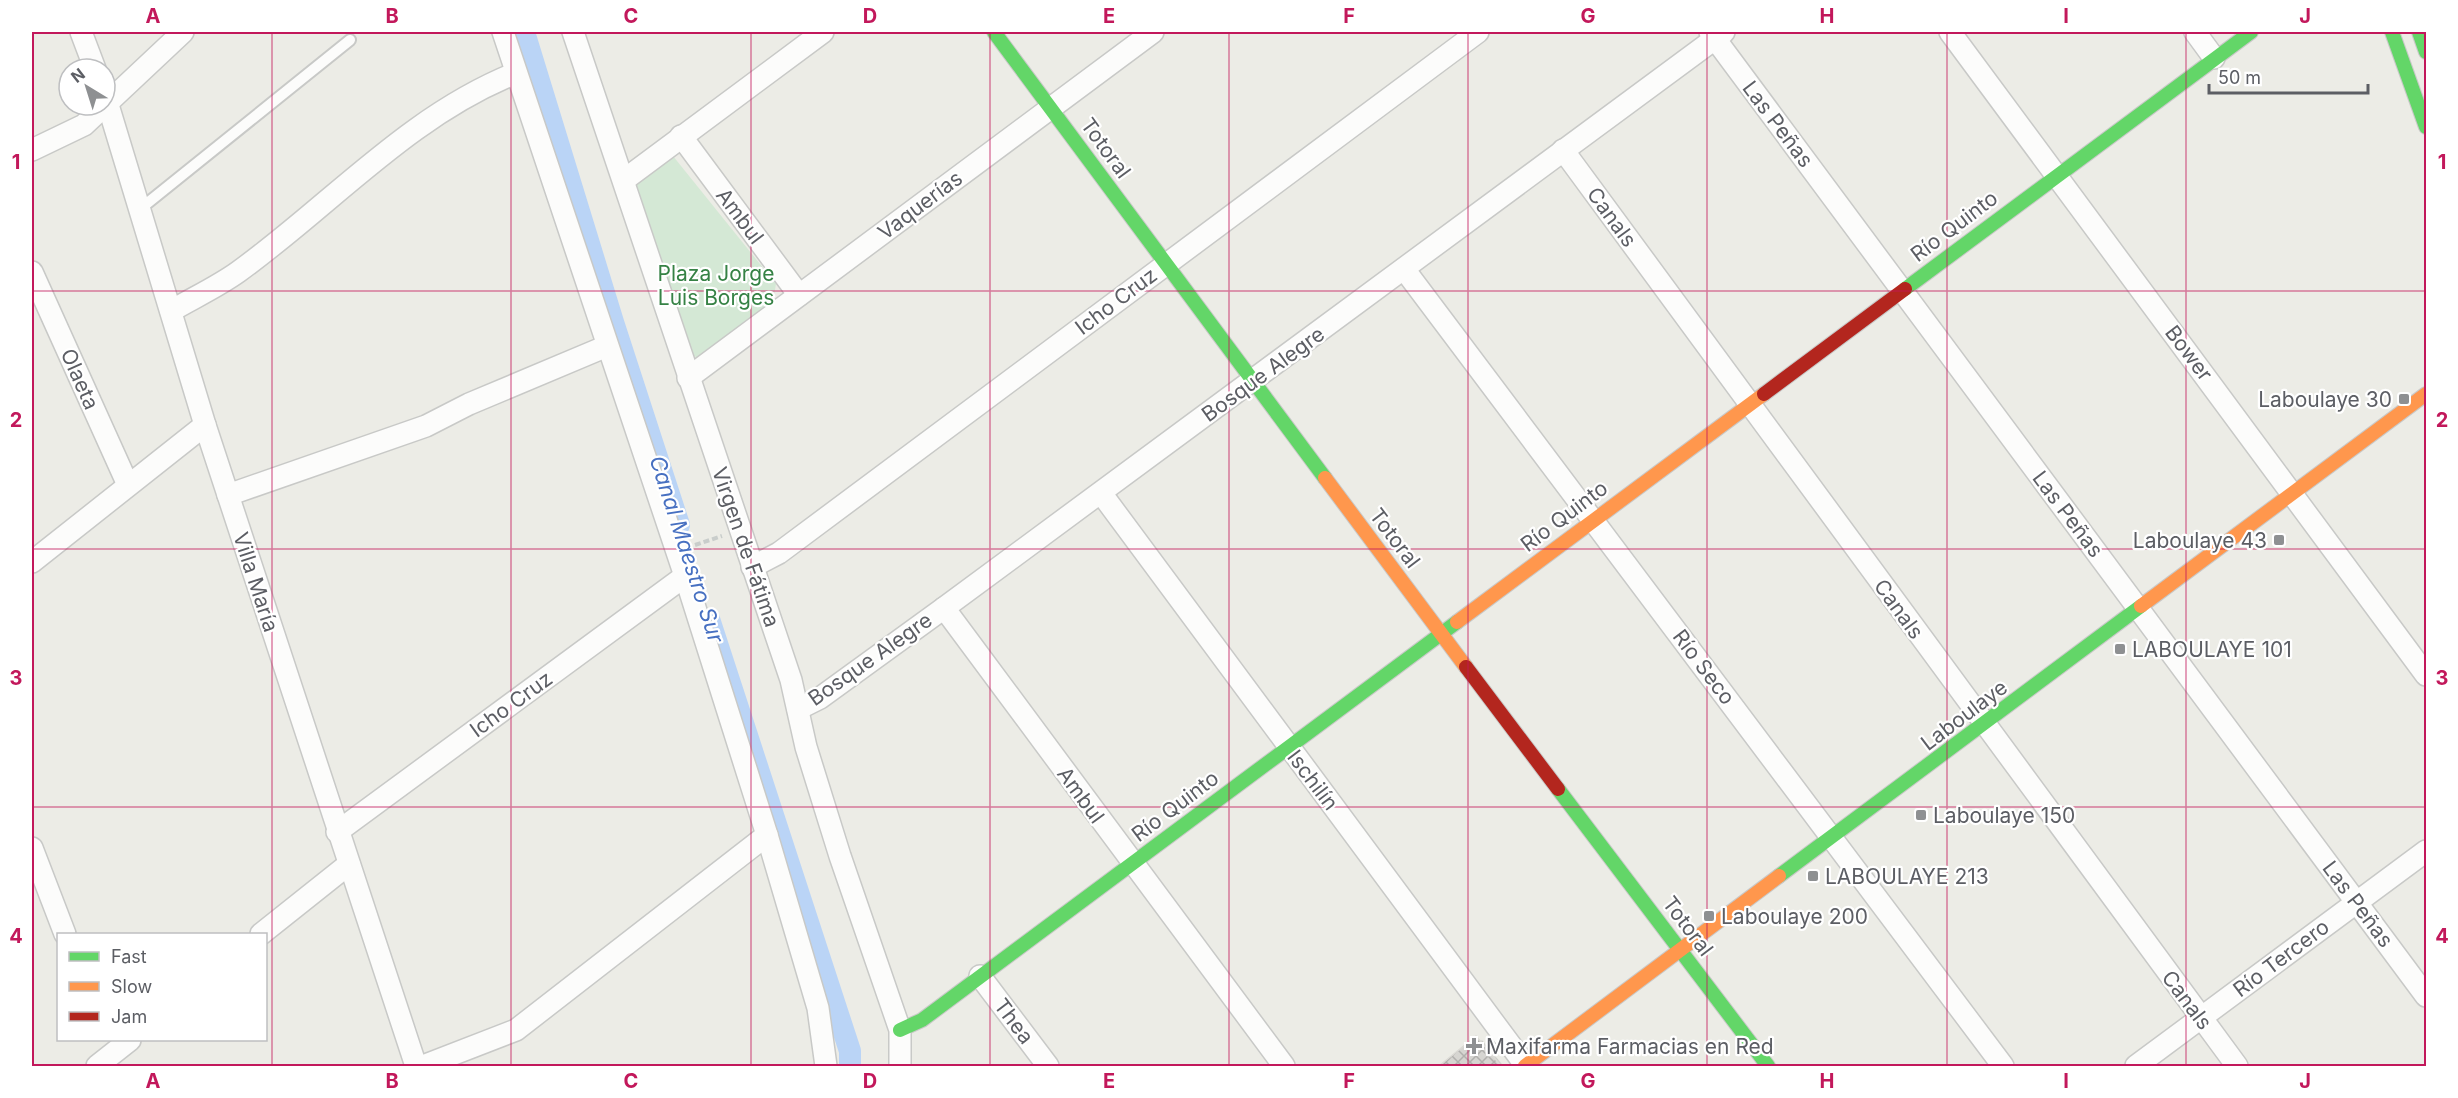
<svg xmlns="http://www.w3.org/2000/svg" width="2458" height="1098" font-family="Inter,sans-serif">
  <style>
    .green { fill: #d4e8d5 }
    .lines { fill: none; stroke-linecap: round; stroke-linejoin: round }
    .canal { stroke: #bad4f6; stroke-width: 22 }
    .building { fill: url(#building-cross-hatch); stroke: #dcdbd6; stroke-width: 1.5; filter: url(#shadow) }
    .lane-casing { stroke: #c8c9c7; stroke-width: 14 }
    .street-casing { stroke: #c8c9c7; stroke-width: 24 }
    .fast-casing { stroke: #c9c9c8; stroke-width: 16 }
    .slow-casing { stroke: #c9c9c8; stroke-width: 16 }
    .jam-casing { stroke: #c9c9c8; stroke-width: 16 }
    .path { stroke: #c9cdcb; stroke-width: 4; stroke-dasharray: 6 3; stroke-linecap: butt }
    .lane { stroke: #fcfcfb; stroke-width: 10 }
    .street { stroke: #fcfcfb; stroke-width: 21 }
    .fast { stroke: #63d668; stroke-width: 14 }
    .slow { stroke: #ff974d; stroke-width: 14 }
    .jam { stroke: #b3261e; stroke-width: 14 }
    .grid { fill: none; stroke: #c2185b; stroke-width: 1.5; stroke-opacity: 0.55 }
    .poi-dot { fill: #8e9092; stroke: #fff; stroke-width: 2 }
    .labels { text-anchor: middle; dominant-baseline: central; stroke-width: 4.5; stroke-linejoin: round; paint-order: stroke }
    .street-label { font-size: 21px; fill: #5c5e64; stroke: #fff }
    .park-label { font-size: 21px; fill: #368245; stroke: #fff }
    .poi-label { font-size: 21px; fill: #5c5e64; stroke: #fff; text-anchor: start }
    .water-label { font-size: 22px; font-style: italic; fill: #4770c1; stroke: #fff }
    .neatline { fill: none; stroke: #c2185b; stroke-width: 2 }
    .grid-label { font-size: 20px; text-anchor: middle; font-weight: bold; fill: #c2185b }
  </style>
  <defs>
    <pattern id="building-cross-hatch" width="8" height="8" patternUnits="userSpaceOnUse" patternTransform="scale(1.5)"><rect width="8" height="8" fill="#d6d5d1"/><path d="M0 0l8 8M0 8l8-8" fill="none" stroke="#b1b0ad"/></pattern>
    <filter id="shadow"><feDropShadow dx="5.5" dy="5.5" stdDeviation="0" flood-color="#0004"/></filter>
  </defs>
  <rect width="100%" height="100%" fill="#ecece6"/>
  <polygon class="green" points="673,156 776,284 773,301 698,358 690,354 635,193 637,184"/>
  <g class="lines">
    <g class="canal">
      <polyline points="524,32 613,322 679,525"/>
      <polyline points="709,619 850,1051 850,1066"/>
    </g>
  </g>
  <polygon class="building" points="1476,1036 1501,1066 1439,1066"/>
  <g class="lines">
    <g class="lane-casing">
      <polyline id="lane" points="140,209 350,40"/>
    </g>
    <g class="street-casing">
      <g id="street">
        <polyline points="81,32 95,69"/>
        <polyline points="503,32 685,576 767,835 818,1008 826,1066"/>
        <polyline points="573,32 791,680 806,747 840,856 900,1030 900,1066"/>
        <polyline points="1710,32 2426,996"/>
        <polyline points="1950,32 2426,675"/>
        <polyline points="2195,32 2214,58"/>
        <polyline points="105,95 205,425 416,1066"/>
        <polyline points="681,136 799,295"/>
        <polyline points="32,150 84,125 183,32"/>
        <polyline points="1563,150 2237,1066"/>
        <polyline points="624,180 823,32"/>
        <polyline points="1404,269 2003,1066"/>
        <polyline points="32,272 128,485"/>
        <path d="M171,311C193,298 217,287 238,272C331,205 408,116 516,73"/>
        <polyline points="688,378 1153,32"/>
        <polyline points="1101,493 1526,1066"/>
        <polyline points="228,495 426,426 469,404 607,346"/>
        <polyline points="32,562 205,425"/>
        <polyline points="752,567 779,553 1478,32"/>
        <polyline points="944,608 1284,1066"/>
        <polyline points="798,709 820,698 944,608 1724,32"/>
        <polyline points="337,832 685,576"/>
        <polyline points="32,848 65,934"/>
        <polyline points="261,934 349,864"/>
        <polyline points="980,976 1048,1066"/>
        <polyline points="97,1066 130,1040"/>
        <polyline points="423,1066 516,1030 767,835"/>
        <polyline points="2136,1066 2426,851"/>
      </g>
    </g>
    <g class="fast-casing">
      <g id="fast">
        <polyline points="994,32 1325,478"/>
        <polyline points="2392,32 2426,127"/>
        <polyline points="2419,32 2426,52"/>
        <polyline points="1905,289 2251,32"/>
        <polyline points="1558,789 1768,1066"/>
        <polyline points="1779,876 2141,606"/>
        <polyline points="900,1030 922,1020 1457,622"/>
      </g>
    </g>
    <g class="slow-casing">
      <g id="slow">
        <polyline points="1325,478 1466,667"/>
        <polyline points="2141,606 2426,394"/>
        <polyline points="1457,622 1764,394"/>
        <polyline points="1525,1066 1779,876"/>
      </g>
    </g>
    <g class="jam-casing">
      <g id="jam">
        <polyline points="1764,394 1905,289"/>
        <polyline points="1466,667 1558,789"/>
      </g>
    </g>
    <polyline class="path" points="695,545 722,536"/>
    <use href="#lane" class="lane"/>
    <use href="#street" class="street"/>
    <use href="#fast" class="fast"/>
    <use href="#slow" class="slow"/>
    <use href="#jam" class="jam"/>
  </g>
  <path class="grid" d="M272,32V1066M511,32V1066M751,32V1066M990,32V1066M1229,32V1066M1468,32V1066M1707,32V1066M1947,32V1066M2186,32V1066M32,291H2426M32,549H2426M32,807H2426"/>
  <g class="poi-dot">
    <rect x="2398" y="393" width="12" height="12" rx="3"/>
    <rect x="2273" y="534" width="12" height="12" rx="3"/>
    <rect x="2114" y="643" width="12" height="12" rx="3"/>
    <rect x="1915" y="809" width="12" height="12" rx="3"/>
    <rect x="1807" y="870" width="12" height="12" rx="3"/>
    <rect x="1703" y="910" width="12" height="12" rx="3"/>
    <path d="M1471 1037h6v6h6v6h-6v6h-6v-6h-6v-6h6z"/>
  </g>
  <g class="labels">
    <g class="street-label">
      <text transform="translate(1778 124) rotate(53)">Las Peñas</text>
      <text transform="translate(1106 148) rotate(54)">Totoral</text>
      <text transform="translate(920 205) rotate(-37)">Vaquerías</text>
      <text transform="translate(740 216) rotate(53)">Ambul</text>
      <text transform="translate(1612 217) rotate(54)">Canals</text>
      <text transform="translate(1954 226) rotate(-37)">Río Quinto</text>
      <text transform="translate(1116 301) rotate(-37)">Icho Cruz</text>
      <text transform="translate(2189 353) rotate(53)">Bower</text>
      <text transform="translate(1263 374) rotate(-36)">Bosque Alegre</text>
      <text transform="translate(80 379) rotate(66)">Olaeta</text>
      <text transform="translate(2068 514) rotate(53)">Las Peñas</text>
      <text transform="translate(1564 516) rotate(-37)">Río Quinto</text>
      <text transform="translate(1395 538) rotate(53)">Totoral</text>
      <text transform="translate(746 547) rotate(71)">Virgen de Fátima</text>
      <text transform="translate(256 582) rotate(72)">Villa María</text>
      <text transform="translate(1899 609) rotate(54)">Canals</text>
      <text transform="translate(870 659) rotate(-35)">Bosque Alegre</text>
      <text transform="translate(1704 667) rotate(53)">Río Seco</text>
      <text transform="translate(511 704) rotate(-36)">Icho Cruz</text>
      <text transform="translate(1964 715) rotate(-37)">Laboulaye</text>
      <text transform="translate(1313 780) rotate(53)">Ischilín</text>
      <text transform="translate(1081 795) rotate(54)">Ambul</text>
      <text transform="translate(1175 806) rotate(-37)">Río Quinto</text>
      <text transform="translate(2358 904) rotate(53)">Las Peñas</text>
      <text transform="translate(1688 926) rotate(53)">Totoral</text>
      <text transform="translate(2281 958) rotate(-37)">Río Tercero</text>
      <text transform="translate(2187 1000) rotate(53)">Canals</text>
      <text transform="translate(1014 1021) rotate(53)">Thea</text>
    </g>
    <g class="park-label">
      <text x="716" y="273">Plaza Jorge<tspan x="716" dy="24">Luis Borges</tspan></text>
    </g>
    <g class="poi-label">
      <text x="2392" y="399" text-anchor="end">Laboulaye 30</text>
      <text x="2267" y="540" text-anchor="end">Laboulaye 43</text>
      <text x="2132" y="649">LABOULAYE 101</text>
      <text x="1933" y="815">Laboulaye 150</text>
      <text x="1825" y="876">LABOULAYE 213</text>
      <text x="1721" y="916">Laboulaye 200</text>
      <text x="1486" y="1046">Maxifarma Farmacias en Red</text>
    </g>
    <g class="water-label">
      <text transform="translate(687 549) rotate(72)">Canal Maestro Sur</text>
    </g>
  </g>
  <rect width="2458" height="1098" fill="none" stroke="#ffffff" stroke-width="66"/>
  <rect x="57" y="933" width="210" height="108" fill="#ffffff" stroke="#bebfc1" stroke-width="1.5"/>
  <rect x="69" y="952" width="30" height="9" fill="#63d668" stroke="#bebfc1" stroke-width="1.5"/>
  <text x="111" y="963" font-size="18" fill="#5c5e64">Fast</text>
  <rect x="69" y="982" width="30" height="9" fill="#ff974d" stroke="#bebfc1" stroke-width="1.5"/>
  <text x="111" y="993" font-size="18" fill="#5c5e64">Slow</text>
  <rect x="69" y="1012" width="30" height="9" fill="#b3261e" stroke="#bebfc1" stroke-width="1.5"/>
  <text x="111" y="1023" font-size="18" fill="#5c5e64">Jam</text>
  <g transform="translate(87 87) rotate(322)"><circle r="28" fill="#ffffff" stroke="#bebfc1" stroke-width="1.5"/>
  <path d="M0-4.5L10 22L0 15L-10 22Z" fill="#8e9092"/>
  <text y="-9" font-size="16" font-weight="bold" text-anchor="middle" fill="#5c5e64">N</text>
  </g>
  <path d="M2209 84v9h159v-9" fill="none" stroke="#5c5e64" stroke-width="3"/>
  <text x="2218" y="84" font-size="18" fill="#5c5e64" stroke="#ffffff" stroke-width="4.5" paint-order="stroke">50 m</text>
  <rect x="33" y="33" width="2392" height="1032" class="neatline"/>
  <g class="grid-label">
    <text x="153" y="23">A</text>
    <text x="392" y="23">B</text>
    <text x="631" y="23">C</text>
    <text x="870" y="23">D</text>
    <text x="1109" y="23">E</text>
    <text x="1349" y="23">F</text>
    <text x="1588" y="23">G</text>
    <text x="1827" y="23">H</text>
    <text x="2066" y="23">I</text>
    <text x="2305" y="23">J</text>
    <text x="16" y="169">1</text>
    <text x="2442" y="169">1</text>
    <text x="16" y="427">2</text>
    <text x="2442" y="427">2</text>
    <text x="16" y="685">3</text>
    <text x="2442" y="685">3</text>
    <text x="16" y="943">4</text>
    <text x="2442" y="943">4</text>
    <text x="153" y="1088">A</text>
    <text x="392" y="1088">B</text>
    <text x="631" y="1088">C</text>
    <text x="870" y="1088">D</text>
    <text x="1109" y="1088">E</text>
    <text x="1349" y="1088">F</text>
    <text x="1588" y="1088">G</text>
    <text x="1827" y="1088">H</text>
    <text x="2066" y="1088">I</text>
    <text x="2305" y="1088">J</text>
  </g>
</svg>
